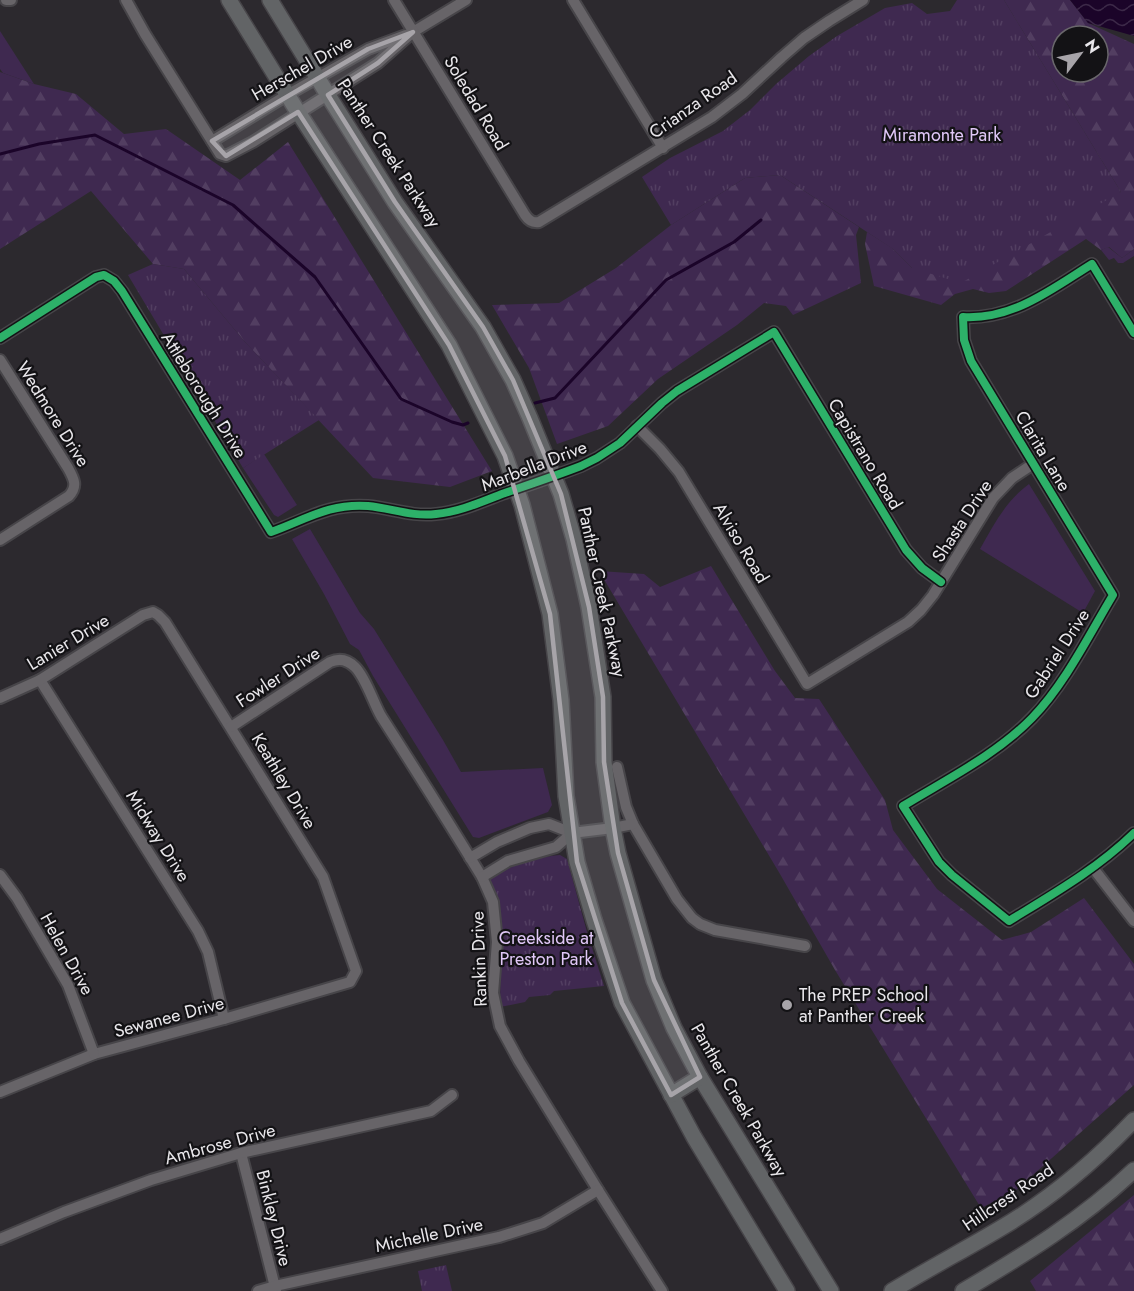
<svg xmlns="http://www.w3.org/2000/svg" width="1134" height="1291" font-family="Jost,sans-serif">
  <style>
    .grass { fill: #3f2950 }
    .forest { fill: url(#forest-firs); fill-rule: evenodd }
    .park { fill: url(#park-tufts) }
    .water { fill: url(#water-waves) }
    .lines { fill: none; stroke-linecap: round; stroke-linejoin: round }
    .stream { stroke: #1b0429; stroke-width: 3 }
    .street-casing { stroke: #474549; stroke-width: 14 }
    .secondary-casing { stroke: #474549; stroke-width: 18 }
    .street { stroke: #676468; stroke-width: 10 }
    .secondary { stroke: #626466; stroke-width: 15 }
    .cycleway-casing { stroke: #131215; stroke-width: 11 }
    .cycleway { stroke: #2db169; stroke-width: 8 }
    .marked { fill: #a7a4a9; fill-opacity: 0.2; stroke: #a7a4a9; stroke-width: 4.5; stroke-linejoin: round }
    .poi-dot { fill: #a7a4a9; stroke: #131215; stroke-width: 2 }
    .labels { text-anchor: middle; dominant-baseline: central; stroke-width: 4.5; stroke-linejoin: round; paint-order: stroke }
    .street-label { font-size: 18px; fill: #e9e7eb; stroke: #131215 }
    .park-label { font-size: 18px; fill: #e0c7f7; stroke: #131215 }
    .poi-label { font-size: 18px; fill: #e9e7eb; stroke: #131215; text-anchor: start }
  </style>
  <defs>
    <pattern id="forest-firs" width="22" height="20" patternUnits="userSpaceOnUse" patternTransform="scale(1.5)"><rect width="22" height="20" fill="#3f2950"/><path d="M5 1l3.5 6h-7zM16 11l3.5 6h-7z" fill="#523e61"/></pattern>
    <pattern id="park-tufts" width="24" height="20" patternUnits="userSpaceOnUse" patternTransform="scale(1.5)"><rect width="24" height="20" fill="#3f2950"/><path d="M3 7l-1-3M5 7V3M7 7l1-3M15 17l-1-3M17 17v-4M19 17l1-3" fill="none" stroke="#523e61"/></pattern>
    <pattern id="water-waves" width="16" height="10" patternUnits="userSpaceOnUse" patternTransform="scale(1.5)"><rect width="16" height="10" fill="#1b0429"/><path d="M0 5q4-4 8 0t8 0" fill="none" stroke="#3c2948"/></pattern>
  </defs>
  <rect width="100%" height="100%" fill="#2c292e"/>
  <g class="grass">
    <polygon points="0,31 34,84 3,73 0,69"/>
    <polygon points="1108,247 1122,258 1134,249 1134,256 1123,263 1118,263 1114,258 1109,260 1101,250"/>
    <polygon points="264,454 297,505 278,517 274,515 243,468"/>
    <path d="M1029,484L1095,591L1083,613L980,549C994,524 1006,501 1029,484Z"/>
    <polygon points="310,529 360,613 374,629 443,740 461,772 543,768 552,805 548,812 479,838 473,837 373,676 359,650 350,644 324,594 292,539"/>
  </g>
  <g class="forest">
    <path d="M1004,0H1070L1088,23L1134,44V249L1122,258L1109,247L1101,250L1086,239L1006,291L989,293L973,289L955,294L941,305L874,286L865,244L867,232L892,248L912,268L1121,192ZM1062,36H1098V72H1062Z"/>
    <polygon points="0,72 34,84 76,94 124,134 166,129 240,180 288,142 492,471 450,487 373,478 245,342 184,269 153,264 91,191 0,249"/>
    <polygon points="780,175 859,227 856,235 861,283 793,315 786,306 764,303 737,325 658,379 608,426 557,444 529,368 492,305 559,303 616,268 671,225 745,178"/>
    <polygon points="711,566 775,671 795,698 819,699 885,800 893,830 937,889 1002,940 1031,932 1084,898 1134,964 1134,1085 1015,1191 981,1208 835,970 780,874 599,571 644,574 660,587"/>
    <polygon points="1134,1195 1134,1291 1036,1291 1030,1281"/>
  </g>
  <g class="park">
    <polygon points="957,0 1004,0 1121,192 961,283 912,268 893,249 780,175 745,178 671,225 642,177 670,158 723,131 750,110 776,84 809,56 837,36 885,8 912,3 927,14 950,11"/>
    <polygon points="153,264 184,269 245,342 319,420 243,468 128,275"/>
    <path d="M560,855L567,859L587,932L604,986L554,991L550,995L529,997L525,1002L500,1007L501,929L499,912L489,881C498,868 543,856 560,855Z"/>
    <polygon points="446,1265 452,1291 422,1291 418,1271"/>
  </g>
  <polygon class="water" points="1070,0 1134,0 1134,36 1088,23"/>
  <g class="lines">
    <g class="stream">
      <polyline points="0,154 39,144 95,135 233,205 315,277 401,399 452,422 463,425 468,423"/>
      <polyline points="535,403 555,398 666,280 734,242 761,220"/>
    </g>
    <g class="street-casing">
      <g id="street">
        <polyline points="6,0 11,0"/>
        <polyline points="126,0 145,34 220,154 226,156 253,142 378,63 413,32 466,0"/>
        <path d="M394,0L525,215C529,221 533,223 539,222L712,117L742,94L782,57L804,38L829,21L863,0"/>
        <polyline points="573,0 663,148"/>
        <polyline points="212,141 287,95 368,49 406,35"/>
        <path d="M1134,333L1092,264C1052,289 1013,320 963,317L964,340L971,361L1113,595C1089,635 1065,684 1032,718C996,755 947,779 903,806L939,862L952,875L1009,921C1053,894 1097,869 1134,833"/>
        <path d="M0,338L96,277L104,275L114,281L122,291L271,532C305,520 329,503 368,506C391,508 412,517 436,514C459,512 481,502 502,494C528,485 555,476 581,466L597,458L620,443L662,403L677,391L774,332L906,550L922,568L941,582"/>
        <path d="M0,360L68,468C74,479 78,486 69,496L0,540"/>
        <polyline points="637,426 660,449 679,472 807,684 908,622 921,610 933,595 993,498 1012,478 1033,464"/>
        <polyline points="40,680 198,931 208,952 224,1019"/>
        <polyline points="0,698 40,680 143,615 153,612 158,615 165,622 323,877 356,971 350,982 224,1019 94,1054 0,1092"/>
        <path d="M231,727L330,662C339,658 347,659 355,667C366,678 373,702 381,716C415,769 449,823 482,877L493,902L497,942L493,993L500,1026L519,1061L598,1190L662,1291"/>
        <polyline points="617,767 626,807 633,824 677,899 692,918 700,924 715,930 805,946"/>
        <polyline points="470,858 497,842 530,828 549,824 572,833 613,828 633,824"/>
        <polyline points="1093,868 1134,921"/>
        <polyline points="0,875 17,898 68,985 94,1054"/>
        <polyline points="482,877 508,861 556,847 572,833"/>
        <polyline points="241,1153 276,1291"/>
        <polyline points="0,1239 64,1212 151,1180 241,1153 431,1111 452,1095"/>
        <polyline points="258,1291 275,1286 499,1237 543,1223 598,1190"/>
      </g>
    </g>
    <g class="secondary-casing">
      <g id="secondary">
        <polyline points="229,0 298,112 449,345 505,456 522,505 550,614 561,700 566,796 577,862 594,920 622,1003 694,1137 787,1291"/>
        <polyline points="270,0 328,95 395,202 483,327 513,380 530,418 561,494 574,539 589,607 603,697 604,762 613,828 618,853 654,980 674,1028 700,1077 831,1291"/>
        <polyline points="671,1095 700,1077"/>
        <path d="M892,1291C931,1267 972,1246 1011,1222C1056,1194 1097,1159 1134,1120"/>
        <path d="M963,1291C1024,1255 1083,1219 1134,1170"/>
      </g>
    </g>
    <use href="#street" class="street"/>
    <use href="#secondary" class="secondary"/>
    <g class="cycleway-casing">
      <g id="cycleway">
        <path d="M1134,333L1092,264C1052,289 1013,320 963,317L964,340L971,361L1113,595C1089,635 1065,684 1032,718C996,755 947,779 903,806L939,862L952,875L1009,921C1053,894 1097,869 1134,833"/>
        <path d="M0,338L96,277L104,275L114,281L122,291L271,532C305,520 329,503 368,506C391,508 412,517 436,514C459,512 481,502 502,494C528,485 555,476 581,466L597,458L620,443L662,403L677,391L774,332L906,550L922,568L941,582"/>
      </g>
    </g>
    <use href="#cycleway" class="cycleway"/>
  </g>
  <path class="marked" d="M413,32L378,63L328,95L395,202L483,327L513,380L561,494L589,607L603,697L604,762L618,853L654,980L700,1077L671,1095L622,1003L577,862L550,614L505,456L449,345L298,112L226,156L212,141L368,49Z"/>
  <circle class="poi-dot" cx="787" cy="1005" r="6"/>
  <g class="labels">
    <g class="street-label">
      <text transform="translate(302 68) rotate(-30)">Herschel Drive</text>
      <text transform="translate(476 103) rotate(59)">Soledad Road</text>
      <text transform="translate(693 105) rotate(-35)">Crianza Road</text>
      <text transform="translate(389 153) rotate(57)">Panther Creek Parkway</text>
      <text transform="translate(204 395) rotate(58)">Attleborough Drive</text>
      <text transform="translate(53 414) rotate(58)">Wedmore Drive</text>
      <text transform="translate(1043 451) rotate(59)">Clarita Lane</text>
      <text transform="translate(865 454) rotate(59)">Capistrano Road</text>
      <text transform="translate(534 466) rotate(-21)">Marbella Drive</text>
      <text transform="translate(962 521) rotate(-57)">Shasta Drive</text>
      <text transform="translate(741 543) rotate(59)">Alviso Road</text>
      <text transform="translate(602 592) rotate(78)">Panther Creek Parkway</text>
      <text transform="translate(68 642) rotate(-31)">Lanier Drive</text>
      <text transform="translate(1057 654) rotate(-57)">Gabriel Drive</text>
      <text transform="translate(278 677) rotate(-33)">Fowler Drive</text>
      <text transform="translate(284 781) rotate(59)">Keathley Drive</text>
      <text transform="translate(158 836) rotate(58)">Midway Drive</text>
      <text transform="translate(67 954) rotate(61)">Helen Drive</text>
      <text transform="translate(479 959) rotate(-92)">Rankin Drive</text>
      <text transform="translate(169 1017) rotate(-15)">Sewanee Drive</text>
      <text transform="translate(739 1100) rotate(60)">Panther Creek Parkway</text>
      <text transform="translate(220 1144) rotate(-15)">Ambrose Drive</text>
      <text transform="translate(1008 1197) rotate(-34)">Hillcrest Road</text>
      <text transform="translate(274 1218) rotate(76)">Binkley Drive</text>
      <text transform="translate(429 1235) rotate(-12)">Michelle Drive</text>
    </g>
    <g class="park-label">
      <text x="942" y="135">Miramonte Park</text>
      <text x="546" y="938">Creekside at<tspan x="546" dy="21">Preston Park</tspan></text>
    </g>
    <g class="poi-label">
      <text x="799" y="995">The PREP School<tspan x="799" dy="21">at Panther Creek</tspan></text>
    </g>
  </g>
  <g transform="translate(1080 54) rotate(58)"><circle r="28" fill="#131215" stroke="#69676b" stroke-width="1.5"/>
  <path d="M0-4.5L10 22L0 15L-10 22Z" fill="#a7a4a9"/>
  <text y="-9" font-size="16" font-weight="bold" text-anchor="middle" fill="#e9e7eb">N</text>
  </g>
</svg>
